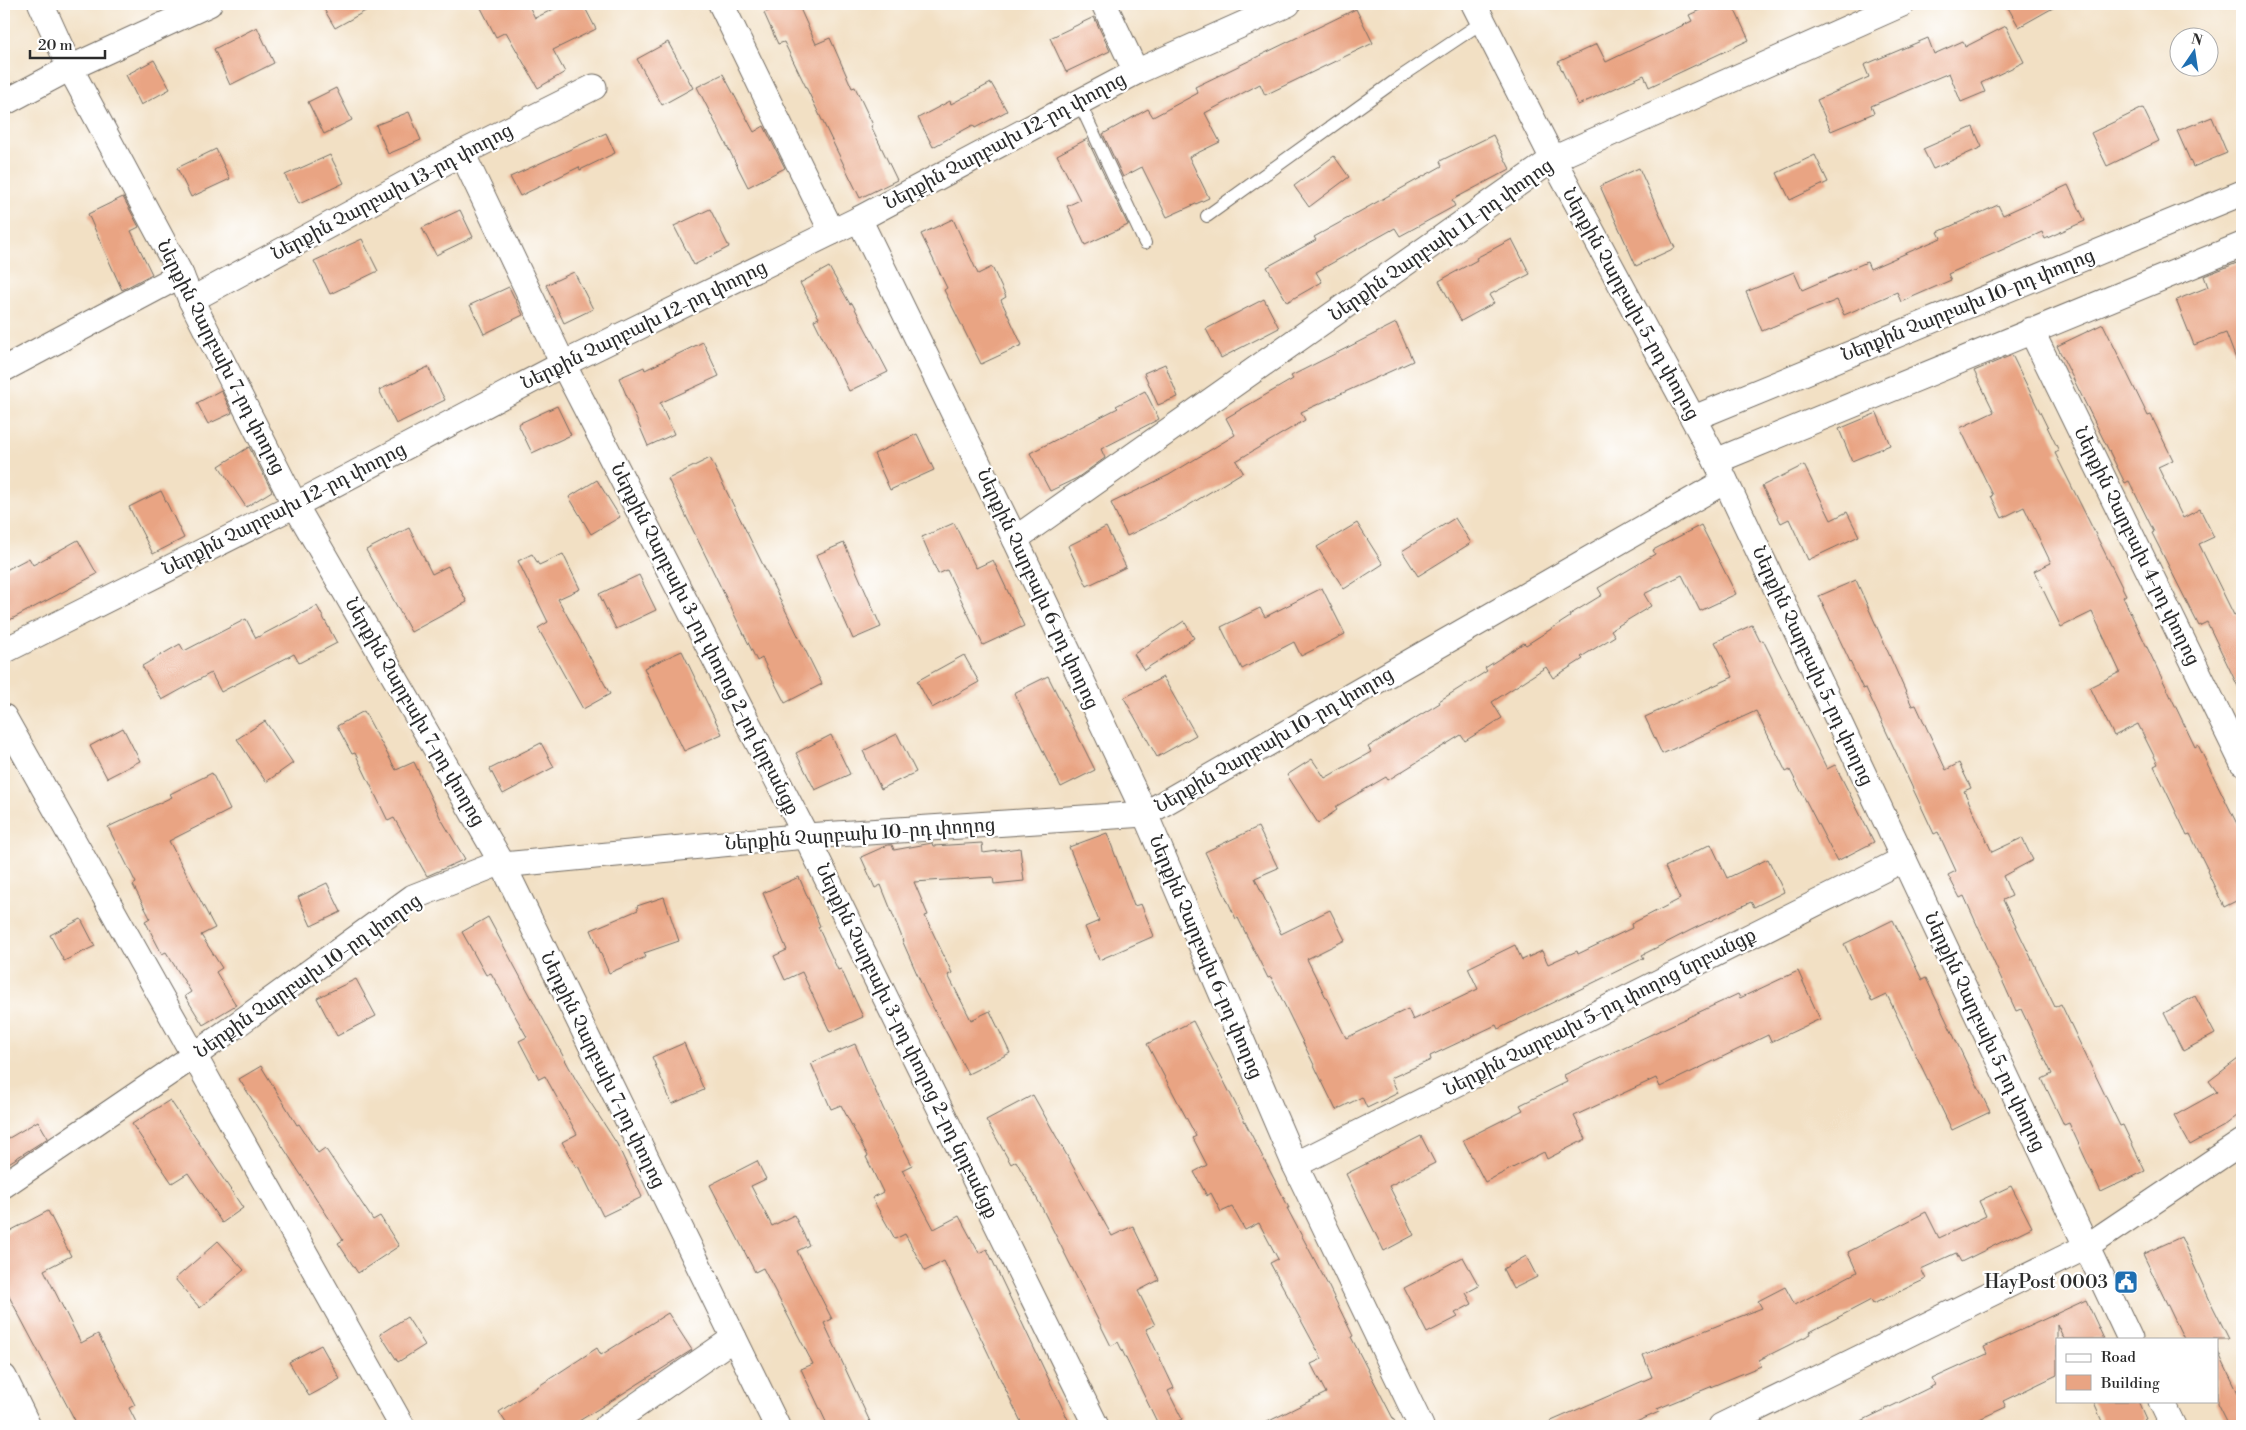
<svg xmlns="http://www.w3.org/2000/svg" width="2246" height="1430" font-family="'Libre Bodoni','Noto Serif Armenian',serif">
  <style>
    .building { fill: #e9a483 }
    .lines { fill: none; stroke-linecap: round; stroke-linejoin: round }
    .service-casing { stroke: #716a61; stroke-width: 14 }
    .minor-casing { stroke: #716a61; stroke-width: 27 }
    .service { stroke: #fff; stroke-width: 12 }
    .minor { stroke: #fff; stroke-width: 25 }
    .labels { text-anchor: middle; dominant-baseline: central; stroke-width: 4.5; stroke-linejoin: round; paint-order: stroke }
    .street-label { font-size: 19px; fill: #2b2b2b; stroke: #fff }
    .poi-label { font-size: 19px; fill: #2b2b2b; stroke: #fff; text-anchor: end }
  </style>
  <rect width="100%" height="100%" fill="#fff"/>
  <filter id="ink" filterUnits="userSpaceOnUse"><feTurbulence type="fractalNoise" baseFrequency=".02" numOctaves="2"/><feDisplacementMap in="SourceGraphic" scale="10" xChannelSelector="R" yChannelSelector="G"/><feConvolveMatrix kernelMatrix="1 2 1 2 8 2 1 2 1" color-interpolation-filters="sRGB"/></filter>
  <filter id="wash" filterUnits="userSpaceOnUse"><feTurbulence type="fractalNoise" baseFrequency=".0096" numOctaves="4" result="noise"/><feDisplacementMap in="SourceGraphic" scale="20" xChannelSelector="R" yChannelSelector="G"/><feGaussianBlur stdDeviation="1.12" result="paint"/><feColorMatrix in="noise" values="0 0 0 0 0 0 0 0 0 0 0 0 0 0 0 0 0 1.4 0 .05"/><feComposite in="paint" operator="in"/></filter>
  <g filter="url(#wash)">
    <rect width="100%" height="100%" fill="#f2e0c4"/>
    <g id="blocks">
      <g class="building">
        <polygon points="321,4 378,4 335,28"/>
        <polygon points="479,4 528,4 535,18 564,4 583,4 596,29 553,50 565,72 538,88 506,32 496,37"/>
        <polygon points="785,4 798,4 816,44 830,38 852,88 855,87 873,125 871,126 897,180 860,198 784,42 778,44 764,13"/>
        <polygon points="1713,4 1732,4 1749,40 1649,87 1644,75 1578,105 1558,62 1597,44 1606,62 1692,21 1689,15"/>
        <polygon points="2006,4 2060,4 2019,27"/>
        <polygon points="1356,9 1373,43 1265,95 1260,84 1205,113 1220,142 1189,157 1209,198 1167,217 1142,167 1123,177 1103,134 1148,109 1153,117 1198,93 1195,87"/>
        <polygon points="1094,17 1110,51 1066,72 1050,38"/>
        <polygon points="2006,26 2024,62 1981,83 1985,92 1961,102 1949,73 1871,106 1874,113 1831,131 1817,100 1869,77 1864,65 1928,38 1934,54 1963,41 1965,47"/>
        <polygon points="257,27 274,63 230,85 214,49"/>
        <polygon points="668,42 693,88 662,105 637,59"/>
        <polygon points="154,60 170,89 141,105 126,75"/>
        <polygon points="723,74 754,132 764,126 785,168 748,187 697,87"/>
        <polygon points="991,83 1007,111 975,128 973,125 933,147 918,118 950,101 951,104"/>
        <polygon points="336,88 352,120 324,134 308,102"/>
        <polygon points="2143,108 2159,141 2107,166 2091,133"/>
        <polygon points="409,112 421,140 388,154 376,125"/>
        <polygon points="2212,117 2227,153 2193,167 2177,131"/>
        <polygon points="1973,127 1982,147 1933,169 1923,149"/>
        <polygon points="606,133 615,153 580,170 579,167 520,196 510,177"/>
        <polygon points="1493,135 1510,169 1452,200 1455,206 1400,236 1395,228 1316,272 1322,282 1287,302 1267,267 1316,240 1314,237 1442,166 1440,161"/>
        <polygon points="1087,139 1128,225 1085,245 1067,206 1080,200 1057,155"/>
        <polygon points="216,149 230,179 191,197 177,168"/>
        <polygon points="330,155 344,183 299,204 285,175"/>
        <polygon points="1815,155 1828,182 1790,200 1777,173"/>
        <polygon points="1334,156 1349,177 1309,207 1294,186"/>
        <polygon points="1639,168 1675,248 1636,266 1600,186"/>
        <polygon points="2068,185 2085,221 2045,239 2042,232 1948,274 1951,280 1901,302 1897,292 1844,315 1837,300 1762,331 1746,292 1794,272 1802,290 1867,262 1870,269 1941,238 1938,232 1998,205 2003,215"/>
        <polygon points="123,197 139,227 131,231 152,274 122,290 88,214"/>
        <polygon points="710,209 729,247 694,265 674,226"/>
        <polygon points="460,210 473,237 436,255 422,228"/>
        <polygon points="953,219 978,274 992,267 1006,297 1001,300 1022,345 981,364 944,290 947,288 921,234"/>
        <polygon points="362,239 378,271 330,294 314,261"/>
        <polygon points="1512,239 1530,274 1489,295 1494,303 1461,321 1439,281 1477,260 1476,258"/>
        <polygon points="2242,261 2242,371 2241,372 2226,333 2194,345 2176,300 2208,287 2204,276"/>
        <polygon points="829,267 850,304 852,303 888,372 849,391 814,320 819,318 800,283"/>
        <polygon points="574,272 593,309 564,323 546,285"/>
        <polygon points="509,287 523,315 484,334 470,305"/>
        <polygon points="1264,299 1279,328 1221,358 1206,329"/>
        <polygon points="1396,323 1413,361 1301,412 1305,420 1236,461 1243,472 1181,510 1127,536 1111,503 1169,475 1235,435 1226,418 1293,379 1291,376"/>
        <polygon points="2103,324 2148,416 2151,415 2173,460 2158,467 2183,518 2200,509 2214,537 2199,544 2234,615 2242,611 2242,695 2207,622 2199,626 2152,533 2154,532 2129,481 2125,483 2057,346"/>
        <polygon points="703,342 719,376 660,403 674,434 648,446 619,378 644,367 645,370"/>
        <polygon points="2012,355 2059,451 2055,453 2126,595 2123,597 2145,643 2195,747 2198,745 2242,834 2242,898 2224,907 2207,871 2208,870 2190,834 2187,835 2154,766 2158,764 2138,724 2114,736 2090,687 2120,672 2092,612 2061,627 2034,571 2051,563 2024,507 2002,518 1991,496 1993,495 1960,428 1994,412 1974,371"/>
        <polygon points="1165,364 1178,397 1158,405 1144,373"/>
        <polygon points="428,367 445,400 396,424 379,390"/>
        <polygon points="221,390 232,413 208,424 197,403"/>
        <polygon points="1145,391 1159,419 1101,449 1105,458 1077,478 1050,491 1030,453 1118,408 1116,406"/>
        <polygon points="557,406 571,435 532,453 518,424"/>
        <polygon points="1877,413 1890,445 1852,461 1839,429"/>
        <polygon points="917,434 934,470 890,490 874,454"/>
        <polygon points="249,447 272,491 246,507 219,466"/>
        <polygon points="710,458 822,684 785,703 762,658 757,661 668,479"/>
        <polygon points="1804,465 1831,520 1847,512 1859,536 1808,560 1789,519 1781,523 1762,486"/>
        <polygon points="597,480 620,517 591,534 569,497"/>
        <polygon points="161,491 184,538 153,554 129,507"/>
        <polygon points="1455,518 1471,543 1418,576 1402,551"/>
        <polygon points="954,523 976,568 993,560 1024,626 983,645 947,570 938,574 922,537"/>
        <polygon points="1357,523 1383,564 1344,589 1317,547"/>
        <polygon points="1701,525 1736,594 1700,611 1682,575 1644,594 1651,606 1611,630 1615,636 1581,657 1583,659 1553,678 1546,667 1492,702 1502,718 1465,741 1461,735 1388,780 1386,777 1335,807 1337,810 1318,823 1287,775 1312,759 1325,778 1371,752 1368,747 1440,703 1439,701 1487,671 1485,668 1524,643 1526,645 1570,617 1569,615 1602,595 1598,588 1655,554 1653,550"/>
        <polygon points="1106,527 1126,567 1087,586 1068,546"/>
        <polygon points="409,528 432,574 448,566 467,602 411,632 366,550"/>
        <polygon points="78,540 97,574 4,623 4,571 29,558 33,565"/>
        <polygon points="844,543 881,627 853,639 816,555"/>
        <polygon points="532,554 539,565 563,554 580,589 558,599 610,694 583,709 538,628 548,622 518,561"/>
        <polygon points="639,575 656,610 616,629 599,594"/>
        <polygon points="1856,580 1912,706 1916,705 1946,770 1959,763 1971,788 1964,791 1992,852 2022,838 2033,860 2003,876 2012,896 2003,900 2055,1007 2061,1004 2120,1126 2123,1125 2145,1171 2101,1192 2069,1123 2064,1125 2042,1079 2052,1074 2021,1009 2016,1011 1964,896 1960,898 1948,875 1956,871 1938,832 1934,834 1866,688 1863,689 1819,596"/>
        <polygon points="1322,588 1345,634 1301,656 1294,642 1242,669 1221,627 1260,608 1265,617"/>
        <polygon points="317,606 337,643 299,663 294,654 221,692 211,673 162,700 142,666 180,644 184,651 246,619 256,638"/>
        <polygon points="1184,621 1194,638 1144,670 1134,654"/>
        <polygon points="1752,625 1760,641 1763,640 1827,769 1835,765 1874,842 1837,861 1790,770 1786,772 1756,711 1662,754 1645,717 1733,677 1715,642"/>
        <polygon points="682,651 722,734 684,751 644,668"/>
        <polygon points="964,655 979,682 932,708 917,681"/>
        <polygon points="1048,676 1095,770 1061,787 1014,693"/>
        <polygon points="1163,677 1196,735 1157,757 1124,698"/>
        <polygon points="364,711 396,770 414,762 440,817 465,859 427,876 394,818 388,821 355,753 352,754 337,726"/>
        <polygon points="265,721 293,763 266,782 237,739"/>
        <polygon points="123,728 140,761 107,778 90,746"/>
        <polygon points="897,734 916,772 881,789 863,751"/>
        <polygon points="831,735 850,774 815,790 796,753"/>
        <polygon points="541,743 554,767 503,794 490,769"/>
        <polygon points="212,773 230,810 169,841 215,928 201,935 222,968 216,972 236,1005 203,1025 185,996 191,992 166,952 162,954 145,921 150,918 133,885 136,883 108,827 172,797 170,794"/>
        <polygon points="1258,827 1278,868 1255,878 1281,934 1330,910 1345,940 1307,959 1346,1038 1408,1009 1413,1020 1478,989 1468,968 1515,945 1522,960 1542,951 1548,964 1577,951 1578,954 1632,928 1631,924 1680,899 1665,867 1711,844 1727,878 1768,859 1784,892 1754,907 1751,902 1695,928 1642,955 1644,958 1597,981 1498,1029 1496,1025 1430,1056 1431,1060 1391,1078 1398,1093 1367,1108 1362,1097 1336,1110 1271,977 1268,978 1238,918 1236,919 1205,852"/>
        <polygon points="1107,833 1134,906 1141,904 1154,936 1099,960 1085,927 1099,921 1069,847"/>
        <polygon points="932,843 933,846 982,843 983,853 1020,848 1024,881 994,884 993,877 914,882 928,915 925,916 952,973 948,975 971,1020 990,1011 1010,1053 968,1074 925,992 902,940 903,940 881,885 875,888 861,857 888,845 892,845 894,850"/>
        <polygon points="799,877 820,926 818,927 838,970 841,969 863,1017 830,1032 802,972 785,980 774,956 787,950 763,893"/>
        <polygon points="327,883 341,912 311,926 298,897"/>
        <polygon points="664,897 679,941 644,953 646,957 609,973 591,930 638,910 637,906"/>
        <polygon points="488,917 576,1080 617,1144 642,1197 603,1216 578,1166 576,1167 562,1142 577,1134 545,1076 539,1079 519,1041 527,1037 491,973 486,975 462,932"/>
        <polygon points="81,919 95,946 64,961 50,935"/>
        <polygon points="1893,920 1922,980 1926,978 1990,1112 1952,1130 1887,995 1872,1002 1844,944"/>
        <polygon points="1798,971 1820,1019 1771,1042 1768,1035 1660,1087 1656,1078 1574,1116 1586,1139 1547,1159 1544,1152 1485,1182 1463,1140 1523,1110 1520,1105 1567,1082 1564,1075 1738,994 1740,998"/>
        <polygon points="356,979 376,1016 337,1036 317,998"/>
        <polygon points="2195,996 2215,1034 2183,1051 2164,1013"/>
        <polygon points="1193,1021 1289,1208 1287,1208 1329,1287 1353,1336 1351,1337 1397,1426 1259,1426 1326,1393 1311,1364 1322,1359 1270,1263 1278,1259 1259,1223 1245,1230 1232,1207 1221,1212 1211,1193 1207,1196 1194,1172 1207,1165 1193,1138 1196,1136 1147,1044"/>
        <polygon points="684,1043 704,1090 672,1104 652,1057"/>
        <polygon points="855,1044 883,1108 912,1165 902,1170 934,1229 959,1216 979,1253 987,1249 1071,1426 1023,1426 944,1261 925,1271 905,1234 895,1239 872,1198 883,1192 866,1157 868,1156 841,1105 831,1109 811,1063"/>
        <polygon points="2242,1056 2242,1112 2224,1126 2190,1145 2174,1116 2217,1092 2209,1081"/>
        <polygon points="261,1066 297,1125 299,1124 318,1153 325,1148 373,1220 380,1216 399,1246 358,1273 338,1243 343,1240 239,1079"/>
        <polygon points="1033,1095 1112,1236 1133,1226 1159,1280 1138,1291 1155,1325 1146,1329 1174,1388 1168,1391 1182,1419 1169,1426 1159,1426 1118,1342 1111,1346 1041,1206 1016,1161 1011,1164 986,1120"/>
        <polygon points="170,1100 243,1208 222,1223 188,1173 172,1183 132,1124"/>
        <polygon points="38,1121 48,1138 4,1166 4,1141"/>
        <polygon points="1421,1136 1435,1163 1389,1186 1414,1235 1384,1251 1346,1174"/>
        <polygon points="757,1161 766,1179 751,1186 772,1226 794,1215 809,1245 797,1251 832,1319 824,1323 872,1426 828,1426 801,1369 813,1364 763,1268 755,1272 710,1185"/>
        <polygon points="2011,1186 2032,1227 1961,1262 1956,1253 1921,1269 1926,1279 1873,1304 1871,1300 1810,1332 1811,1334 1759,1360 1761,1366 1657,1409 1659,1412 1627,1426 1540,1426 1652,1377 1643,1355 1762,1308 1758,1301 1785,1287 1795,1305 1857,1272 1848,1252 1926,1212 1939,1238 1986,1216 1979,1201"/>
        <polygon points="48,1211 71,1256 44,1270 81,1343 98,1334 135,1405 129,1408 138,1426 78,1426 4,1287 4,1234"/>
        <polygon points="2181,1237 2212,1305 2229,1339 2184,1339 2143,1254"/>
        <polygon points="218,1241 244,1270 200,1308 175,1279"/>
        <polygon points="1526,1256 1537,1277 1513,1289 1503,1269"/>
        <polygon points="1463,1257 1479,1286 1466,1293 1472,1304 1455,1313 1458,1317 1427,1333 1404,1288"/>
        <polygon points="2086,1300 2104,1339 2064,1339 2057,1324 2057,1375 2003,1401 2006,1407 1964,1426 1851,1426 1935,1385 1932,1379 1987,1354 1984,1347"/>
        <polygon points="668,1313 692,1350 571,1426 508,1426 499,1412 597,1348 601,1355"/>
        <polygon points="407,1317 425,1345 398,1362 380,1334"/>
        <polygon points="321,1345 340,1379 309,1396 289,1362"/>
        <polygon points="2217,1350 2242,1401 2242,1426 2228,1426 2217,1404"/>
        <polygon points="2093,1401 2138,1401 2146,1419 2143,1420 2146,1426 2104,1426"/>
      </g>
    </g>
  </g>
  <g filter="url(#ink)">
    <use href="#blocks" fill-opacity="0" stroke="#716a61" stroke-width="1"/>
    <g class="lines">
      <g class="service-casing">
        <g id="service">
          <polyline points="1079,102 1145,243"/>
          <polyline points="1207,216 1399,78 1484,21"/>
        </g>
      </g>
      <g class="minor-casing">
        <g id="minor">
          <polyline points="41,4 70,68 181,275 191,300 295,505 503,865 777,1426"/>
          <polyline points="721,4 832,232"/>
          <polyline points="1104,4 1136,72"/>
          <polyline points="1474,4 1553,159 1716,461 2130,1339"/>
          <polyline points="4,103 70,68 209,4"/>
          <polyline points="462,153 563,364 806,836 1096,1426"/>
          <polyline points="859,219 1015,539 1145,814 1295,1165 1421,1426"/>
          <polyline points="191,300 462,153 594,87"/>
          <polyline points="2031,330 2242,762"/>
          <polyline points="4,369 181,275"/>
          <polyline points="1694,418 2242,193"/>
          <polyline points="1716,461 2242,245"/>
          <polyline points="1015,539 1553,159 1902,4"/>
          <polyline points="4,651 295,505 563,364 859,219 1136,72 1288,4"/>
          <polyline points="4,717 402,1426"/>
          <polyline points="1295,1165 1904,859"/>
          <polyline points="4,1185 195,1055 413,897 492,866 806,836 1145,814 1725,481"/>
          <polyline points="4,1377 28,1426"/>
          <polyline points="2161,1401 2173,1426"/>
          <polyline points="607,1426 734,1338"/>
          <polyline points="1721,1426 2086,1247 2242,1142"/>
        </g>
      </g>
      <use href="#service" class="service"/>
      <use href="#minor" class="minor"/>
    </g>
  </g>
  <defs>
    <g id="civic-square" transform="scale(1.25)"><rect x="-9" y="-9" width="18" height="18" rx="4" fill="#1f6fb2" stroke="#fff"/><path d="M-.6-6.5H3V-4.5H.6V-3L4-1V1h2V6H-6V1h2V-1L-.6-3ZM-1.2 2.5V6h2.4V2.5Z" fill="#fff"/></g>
  </defs>
  <g fill-rule="evenodd">
    <use href="#civic-square" x="2126" y="1282"/>
  </g>
  <g class="labels">
    <g class="street-label">
      <text transform="translate(1005 141) rotate(-28)">Ներքին Չարբախ 12-րդ փողոց</text>
      <text transform="translate(392 192) rotate(-28)">Ներքին Չարբախ 13-րդ փողոց</text>
      <text transform="translate(1441 240) rotate(-35)">Ներքին Չարբախ 11-րդ փողոց</text>
      <text transform="translate(1631 304) rotate(61)">Ներքին Չարբախ 5-րդ փողոց</text>
      <text transform="translate(1968 305) rotate(-22)">Ներքին Չարբախ 10-րդ փողոց</text>
      <text transform="translate(644 325) rotate(-26)">Ներքին Չարբախ 12-րդ փողոց</text>
      <text transform="translate(221 357) rotate(63)">Ներքին Չարբախ 7-րդ փողոց</text>
      <text transform="translate(284 509) rotate(-27)">Ներքին Չարբախ 12-րդ փողոց</text>
      <text transform="translate(2137 546) rotate(64)">Ներքին Չարբախ 4-րդ փողոց</text>
      <text transform="translate(1038 589) rotate(65)">Ներքին Չարբախ 6-րդ փողոց</text>
      <text transform="translate(705 639) rotate(63)">Ներքին Չարբախ 3-րդ փողոց 2-րդ նրբանցք</text>
      <text transform="translate(1813 666) rotate(65)">Ներքին Չարբախ 5-րդ փողոց</text>
      <text transform="translate(415 712) rotate(60)">Ներքին Չարբախ 7-րդ փողոց</text>
      <text transform="translate(1274 740) rotate(-30)">Ներքին Չարբախ 10-րդ փողոց</text>
      <text transform="translate(860 834) rotate(-4)">Ներքին Չարբախ 10-րդ փողոց</text>
      <text transform="translate(1206 957) rotate(67)">Ներքին Չարբախ 6-րդ փողոց</text>
      <text transform="translate(308 976) rotate(-35)">Ներքին Չարբախ 10-րդ փողոց</text>
      <text transform="translate(1600 1012) rotate(-27)">Ներքին Չարբախ 5-րդ փողոց նրբանցք</text>
      <text transform="translate(1985 1032) rotate(65)">Ներքին Չարբախ 5-րդ փողոց</text>
      <text transform="translate(907 1041) rotate(64)">Ներքին Չարբախ 3-րդ փողոց 2-րդ նրբանցք</text>
      <text transform="translate(603 1070) rotate(64)">Ներքին Չարբախ 7-րդ փողոց</text>
    </g>
    <g class="poi-label">
      <text x="2108" y="1282">HayPost 0003</text>
    </g>
  </g>
  <rect width="2246" height="1430" fill="none" stroke="#fff" stroke-width="20"/>
  <rect x="2056" y="1338" width="162" height="65" fill="#ffffff" stroke="#aaaaaa"/>
  <rect x="2066" y="1354" width="25" height="8" fill="#ffffff" stroke="#aaaaaa"/>
  <text x="2101" y="1362" font-size="15" fill="#2b2b2b">Road</text>
  <rect x="2066" y="1375" width="25" height="15" fill="#e9a483" stroke="#aaaaaa"/>
  <text x="2101" y="1388" font-size="15" fill="#2b2b2b">Building</text>
  <g transform="translate(2194 52) rotate(13)"><circle r="24" fill="#ffffff" stroke="#aaaaaa"/>
  <path d="M0-4L9 19L0 12L-9 19Z" fill="#1f6fb2"/>
  <text y="-8" font-size="14" font-weight="bold" text-anchor="middle" fill="#2b2b2b">N</text>
  </g>
  <path d="M30 50v8h75v-8" fill="none" stroke="#2b2b2b" stroke-width="2.5"/>
  <text x="38" y="50" font-size="15" fill="#2b2b2b" stroke="#ffffff" stroke-width="4" paint-order="stroke">20 m</text>
</svg>
